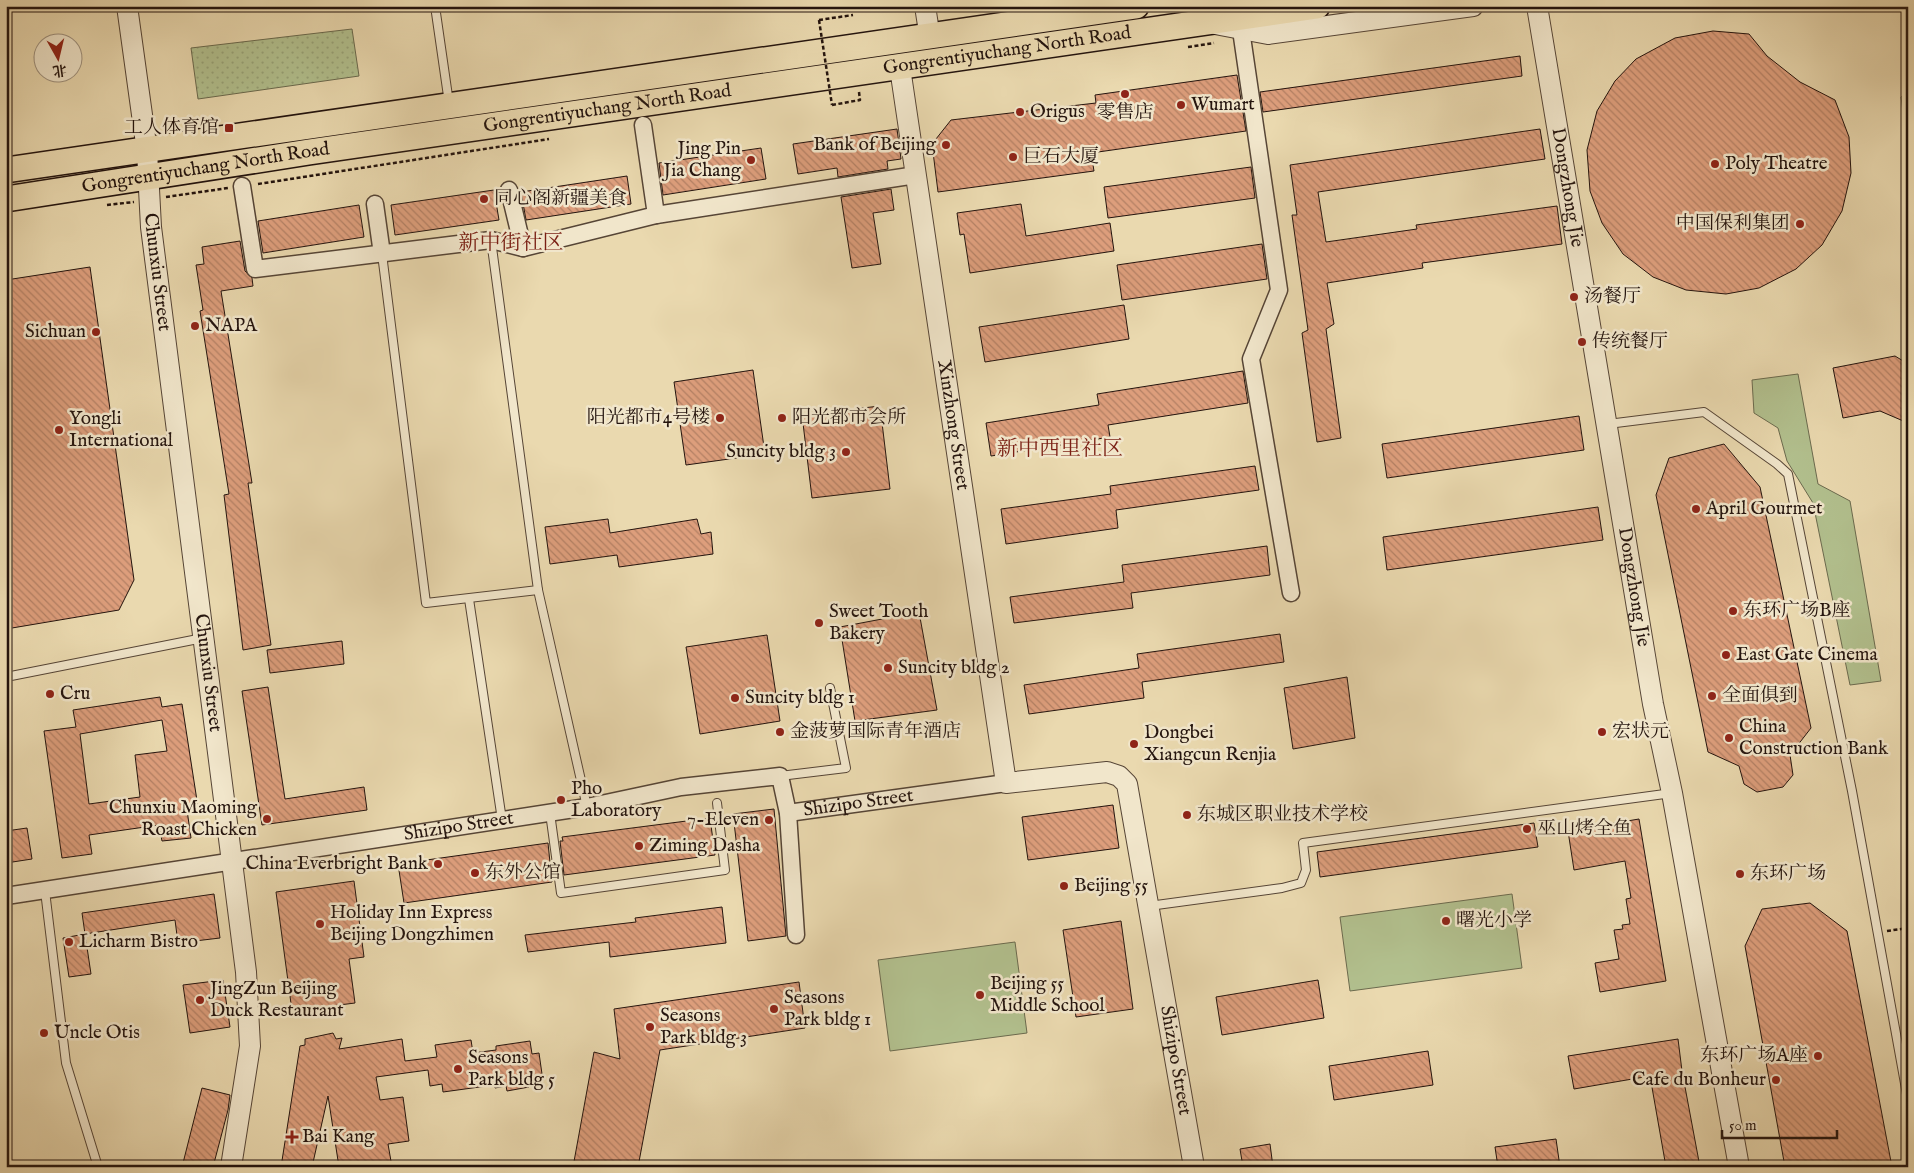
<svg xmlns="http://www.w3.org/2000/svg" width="1914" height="1173" font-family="'IM FELL English','Noto Serif SC',serif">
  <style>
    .green { fill: #b2c08e; stroke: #6b6a4e }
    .forest { fill: url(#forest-crowns); stroke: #6b6a4e }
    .park { fill: url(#park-dots); stroke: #6b6a4e }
    .building { fill: url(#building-back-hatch); stroke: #24140e; fill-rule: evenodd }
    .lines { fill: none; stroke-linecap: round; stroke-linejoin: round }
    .service-casing { stroke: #564536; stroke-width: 10 }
    .minor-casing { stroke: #564536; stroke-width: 19 }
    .tertiary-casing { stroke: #564536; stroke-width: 22 }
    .primary-casing { stroke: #24140e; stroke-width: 28 }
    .path { stroke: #24140e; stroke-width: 2.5; stroke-dasharray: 4 2.5; stroke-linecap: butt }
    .service { stroke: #f1e6cb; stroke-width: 8 }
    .minor { stroke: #f1e6cb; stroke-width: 16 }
    .tertiary { stroke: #f1e6cb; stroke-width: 20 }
    .primary { stroke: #ead9af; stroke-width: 25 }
    .path-bridge { stroke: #24140e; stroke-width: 2.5; stroke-dasharray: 4 2.5; stroke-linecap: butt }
    .poi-dot { fill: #8f2418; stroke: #f1e6cb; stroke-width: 2 }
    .labels { text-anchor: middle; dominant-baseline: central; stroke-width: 5; stroke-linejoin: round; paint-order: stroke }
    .street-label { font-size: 19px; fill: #24140e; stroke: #f1e6cb }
    .poi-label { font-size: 19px; fill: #24140e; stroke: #f1e6cb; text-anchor: start }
    .quarter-label { font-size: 21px; fill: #7a1f14; stroke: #f1e6cb }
  </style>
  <defs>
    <pattern id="forest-crowns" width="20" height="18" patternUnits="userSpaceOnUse" patternTransform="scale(1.25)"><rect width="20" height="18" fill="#b2c08e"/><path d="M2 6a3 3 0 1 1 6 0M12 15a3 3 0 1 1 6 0" fill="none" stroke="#99a479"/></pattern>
    <pattern id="park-dots" width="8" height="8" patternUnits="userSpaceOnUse" patternTransform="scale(1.25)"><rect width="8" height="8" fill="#b2c08e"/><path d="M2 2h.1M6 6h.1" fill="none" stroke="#99a479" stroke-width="1.8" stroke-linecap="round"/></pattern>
    <pattern id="building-back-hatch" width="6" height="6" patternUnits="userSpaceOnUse" patternTransform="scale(1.25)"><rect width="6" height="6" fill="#dd9e7c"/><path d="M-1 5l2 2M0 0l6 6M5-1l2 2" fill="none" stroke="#b38064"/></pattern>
  </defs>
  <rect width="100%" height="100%" fill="#ead9af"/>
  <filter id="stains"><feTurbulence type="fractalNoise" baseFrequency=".004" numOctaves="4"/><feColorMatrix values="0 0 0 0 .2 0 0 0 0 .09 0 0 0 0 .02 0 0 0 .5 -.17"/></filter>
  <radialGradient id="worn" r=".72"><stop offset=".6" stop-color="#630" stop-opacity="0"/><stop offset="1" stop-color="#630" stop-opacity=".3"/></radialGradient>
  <g class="green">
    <polygon points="1798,374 1818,484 1850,501 1881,681 1850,685 1813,503 1787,461 1778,428 1754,413 1752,380"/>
    <polygon points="1512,894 1522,968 1350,991 1340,917"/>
    <polygon points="1015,942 1027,1033 890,1051 878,960"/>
  </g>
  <polygon class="forest" points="1908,91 1908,150 1901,97"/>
  <polygon class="park" points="352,29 359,76 198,99 191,48"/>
  <g class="building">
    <polygon points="1713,31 1749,34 1767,56 1800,82 1835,100 1849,137 1851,173 1842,211 1822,245 1796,269 1759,288 1726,294 1686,290 1653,277 1623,254 1602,223 1590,191 1587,150 1597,111 1615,81 1636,59 1675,38"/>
    <polygon points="1520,56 1522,76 1263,112 1260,92"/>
    <polygon points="1237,75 1246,131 1091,153 1094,171 938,192 932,144 951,120 1096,103 1095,95"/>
    <polygon points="897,129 901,159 887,161 888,169 838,177 837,168 798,174 793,144"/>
    <polygon points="1540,129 1545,159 1318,192 1326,242 1417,229 1416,225 1557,206 1562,244 1422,263 1423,268 1327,283 1334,324 1326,329 1341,438 1317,442 1302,333 1308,330 1292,215 1297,215 1290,165"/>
    <polygon points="761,148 766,179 663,195 659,163"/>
    <polygon points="1251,167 1255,198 1108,218 1104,187"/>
    <polygon points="627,176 631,204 526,220 521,192"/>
    <polygon points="891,189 894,210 873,213 881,264 852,268 841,197"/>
    <polygon points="494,190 499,220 395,235 391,205"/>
    <polygon points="1021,204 1026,236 1110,223 1114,251 970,273 964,234 960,235 957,213"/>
    <polygon points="359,205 364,237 263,253 258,221"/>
    <polygon points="240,241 245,271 252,278 253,286 221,291 252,483 248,483 271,645 243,650 224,495 229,494 200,311 203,310 196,265 204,264 202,247"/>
    <polygon points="1262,244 1267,279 1122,300 1117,265"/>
    <polygon points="90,267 134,580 119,610 6,629 6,280"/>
    <polygon points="1124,305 1129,339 985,362 979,327"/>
    <polygon points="1895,356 1908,364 1908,423 1880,411 1843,418 1833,368"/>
    <polygon points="753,370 765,454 686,465 674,382"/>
    <polygon points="1243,371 1248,403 1108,425 1110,437 991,456 986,423 1099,405 1097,394"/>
    <polygon points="880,406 890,489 812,498 802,415"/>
    <polygon points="1579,416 1584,450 1387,478 1382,444"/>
    <polygon points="1724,444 1760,487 1811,728 1790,755 1793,775 1783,787 1757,792 1744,784 1739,766 1708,752 1656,495 1669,458"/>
    <polygon points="1255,466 1259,490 1116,510 1118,528 1006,544 1001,509 1111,494 1110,486"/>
    <polygon points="1598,507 1603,540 1387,570 1383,537"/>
    <polygon points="608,519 610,533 697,519 701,534 711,532 713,554 619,567 617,555 550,564 545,527"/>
    <polygon points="1267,546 1270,575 1131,593 1133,608 1014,623 1010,597 1124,582 1122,565"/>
    <polygon points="919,612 937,710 855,721 840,627"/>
    <polygon points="1280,634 1284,662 1142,682 1144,698 1029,714 1024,685 1139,668 1137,654"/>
    <polygon points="767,635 780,721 700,734 686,647"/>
    <polygon points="342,641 344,664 270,673 267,650"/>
    <polygon points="1347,677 1355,738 1293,749 1284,688"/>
    <polygon points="268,687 285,799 364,787 367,810 262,825 242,691"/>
    <path d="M160,697L162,707L182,704L198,807L187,810L191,838L162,841L159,825L89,835L92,854L62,858L44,731L76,727L73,710ZM162,720L167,751L135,755L140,797L89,804L80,734Z"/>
    <polygon points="1113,805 1119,848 1028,860 1022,817"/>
    <polygon points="774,809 786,936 748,941 733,814"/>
    <polygon points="710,818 715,855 564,875 560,841 563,841 562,837"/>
    <polygon points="1639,819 1666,981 1600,992 1595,963 1619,959 1614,930 1623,929 1622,925 1630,924 1626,899 1631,898 1625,861 1574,870 1568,831"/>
    <polygon points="1534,823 1538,847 1320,877 1317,852"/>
    <polygon points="27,828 32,859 6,863 6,831"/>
    <polygon points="548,843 552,882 404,903 398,864"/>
    <polygon points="354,881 364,957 349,959 355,1003 292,1011 276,892"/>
    <polygon points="214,894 220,938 178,943 175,920 85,934 82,913"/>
    <polygon points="1810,903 1847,931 1892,1167 1785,1167 1745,946 1762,909"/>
    <polygon points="722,907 726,943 610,957 609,942 528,952 525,935 636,922 635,918"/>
    <polygon points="1121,921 1133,1009 1076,1017 1063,930"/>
    <polygon points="85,934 91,974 69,977 63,938"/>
    <polygon points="223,980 230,1027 190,1033 183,985"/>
    <polygon points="1318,980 1324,1018 1222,1035 1216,997"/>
    <polygon points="799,982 805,1028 660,1050 638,1167 573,1167 594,1052 620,1059 614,1009"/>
    <polygon points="333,1033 336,1039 342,1038 339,1049 402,1039 405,1061 437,1057 435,1045 471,1040 473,1053 496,1050 496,1046 530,1041 532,1054 539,1053 543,1081 529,1083 529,1087 507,1091 506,1086 495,1088 494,1085 443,1092 442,1084 430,1086 428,1070 376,1077 380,1100 403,1097 409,1141 388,1144 392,1167 339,1167 328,1096 312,1167 281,1167 300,1046 305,1045 305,1039"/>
    <polygon points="1678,1039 1682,1071 1700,1167 1666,1167 1650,1076 1574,1089 1568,1056"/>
    <polygon points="1428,1051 1433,1085 1334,1100 1329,1066"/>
    <polygon points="202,1088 230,1095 228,1110 213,1167 182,1167"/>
    <polygon points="1556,1139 1560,1167 1498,1167 1495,1147"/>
    <polygon points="1270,1144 1273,1167 1243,1167 1240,1149"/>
  </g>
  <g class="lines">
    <g class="service-casing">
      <g id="service">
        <polyline points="435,6 449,103"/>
        <polyline points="382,254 426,603 538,590 491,240"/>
        <polyline points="1608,424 1704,412 1777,464 1788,474 1852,791 1908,1100"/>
        <polyline points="538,590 587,807"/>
        <polyline points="469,599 502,820"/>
        <polyline points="6,677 203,638"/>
        <polyline points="780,776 846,768 830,688"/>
        <polyline points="550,813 561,893 725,870 717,803"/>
        <polyline points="45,891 66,1063 98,1167"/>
        <polyline points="1149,906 1282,888 1301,883 1306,870 1303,843 1672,793"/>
      </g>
    </g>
    <g class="minor-casing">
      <g id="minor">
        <polyline points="1241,30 1279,290 1251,359 1291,593"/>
        <polyline points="242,186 255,269 491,240 523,248 656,215 643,125"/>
        <polyline points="509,190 523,248"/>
        <polyline points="375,204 382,254"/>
        <polyline points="656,215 916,175"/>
        <path id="s1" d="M788,813L1006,783"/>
        <path id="s2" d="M6,896L587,807L681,787L780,776L788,813L796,935"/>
      </g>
    </g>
    <g class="tertiary-casing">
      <g id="tertiary">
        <path id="s3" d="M127,6L147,151L151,227L246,972L250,1046L231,1167"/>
        <polyline points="925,6 930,38"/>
        <path id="s4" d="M1537,6L1653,704L1672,793L1739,1167"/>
        <polyline points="1215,24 1268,34 1473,6"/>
        <path id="s5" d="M900,68L1006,783L1107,772L1119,776L1127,784L1194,1167"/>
      </g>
    </g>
    <g class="primary-casing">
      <g id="primary">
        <polyline points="6,170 1136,6"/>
        <path id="s6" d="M6,199L309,152L1317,6"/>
      </g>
    </g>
    <g class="path">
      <polyline points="819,20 853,15"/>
      <polyline points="1188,47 1214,43"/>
      <polyline points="832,105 860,100 859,92"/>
      <polyline points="258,184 549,139"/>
      <polyline points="166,197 228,188"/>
      <polyline points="107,205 134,202"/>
      <polyline points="1887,931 1908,928"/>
    </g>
    <use href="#service" class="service"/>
    <use href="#minor" class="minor"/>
    <use href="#tertiary" class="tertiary"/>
    <use href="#primary" class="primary"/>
    <polyline class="path-bridge" points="819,20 832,105"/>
  </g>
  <g class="poi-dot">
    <circle cx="1125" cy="94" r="5"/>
    <circle cx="1181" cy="105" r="5"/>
    <circle cx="1020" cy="112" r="5"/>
    <rect x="224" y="123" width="10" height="10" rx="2.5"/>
    <circle cx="946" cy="145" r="5"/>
    <circle cx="1013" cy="157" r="5"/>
    <circle cx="751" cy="160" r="5"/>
    <circle cx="1715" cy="164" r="5"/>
    <circle cx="484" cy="199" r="5"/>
    <circle cx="1800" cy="224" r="5"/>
    <circle cx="1574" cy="297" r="5"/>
    <circle cx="195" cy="326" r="5"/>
    <circle cx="96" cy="332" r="5"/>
    <circle cx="1582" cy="342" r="5"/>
    <circle cx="720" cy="418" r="5"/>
    <circle cx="782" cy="418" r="5"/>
    <circle cx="59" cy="430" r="5"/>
    <circle cx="846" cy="452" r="5"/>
    <circle cx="1696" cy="509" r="5"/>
    <circle cx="1733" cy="611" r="5"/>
    <circle cx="819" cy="623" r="5"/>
    <circle cx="1726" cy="655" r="5"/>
    <circle cx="888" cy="668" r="5"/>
    <circle cx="50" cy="694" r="5"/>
    <circle cx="1712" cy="696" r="5"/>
    <circle cx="735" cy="698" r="5"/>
    <circle cx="780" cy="732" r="5"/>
    <circle cx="1602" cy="732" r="5"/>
    <circle cx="1729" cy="738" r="5"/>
    <circle cx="1134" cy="744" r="5"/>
    <circle cx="561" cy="800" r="5"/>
    <circle cx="1187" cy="815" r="5"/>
    <circle cx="267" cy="819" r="5"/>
    <circle cx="769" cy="820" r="5"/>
    <circle cx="1527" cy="829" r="5"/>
    <circle cx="639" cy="846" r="5"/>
    <circle cx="438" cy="864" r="5"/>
    <circle cx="475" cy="873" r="5"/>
    <circle cx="1740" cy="874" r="5"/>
    <circle cx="1064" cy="886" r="5"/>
    <circle cx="1446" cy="921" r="5"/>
    <circle cx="320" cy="924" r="5"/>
    <circle cx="69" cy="942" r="5"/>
    <circle cx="980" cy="995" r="5"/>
    <circle cx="200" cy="1000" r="5"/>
    <circle cx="774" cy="1009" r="5"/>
    <circle cx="650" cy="1027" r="5"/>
    <circle cx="44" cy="1033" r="5"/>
    <circle cx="1818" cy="1056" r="5"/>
    <circle cx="458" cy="1069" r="5"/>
    <circle cx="1776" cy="1080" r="5"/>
    <path d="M289.5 1129.5h5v5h5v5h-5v5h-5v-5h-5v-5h5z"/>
  </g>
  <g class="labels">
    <g class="street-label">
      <text stroke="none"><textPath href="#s6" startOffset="1012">Gongrentiyuchang North Road</textPath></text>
      <text stroke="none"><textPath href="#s6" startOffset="608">Gongrentiyuchang North Road</textPath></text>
      <text stroke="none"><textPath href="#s6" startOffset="202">Gongrentiyuchang North Road</textPath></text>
      <text stroke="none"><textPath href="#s4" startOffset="184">Dongzhong Jie</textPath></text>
      <text stroke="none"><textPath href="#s3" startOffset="268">Chunxiu Street</textPath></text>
      <text stroke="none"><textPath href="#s5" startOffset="361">Xinzhong Street</textPath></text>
      <text stroke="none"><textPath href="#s4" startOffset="589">Dongzhong Jie</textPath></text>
      <text stroke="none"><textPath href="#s3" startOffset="672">Chunxiu Street</textPath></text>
      <text stroke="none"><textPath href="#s1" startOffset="71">Shizipo Street</textPath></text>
      <text stroke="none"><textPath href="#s2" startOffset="458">Shizipo Street</textPath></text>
      <text stroke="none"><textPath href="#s5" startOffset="1129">Shizipo Street</textPath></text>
    </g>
    <g class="poi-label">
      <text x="1191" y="105">Wumart</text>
      <text x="1030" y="112">Origus</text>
      <text x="1125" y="113" text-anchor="middle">零售店</text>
      <text x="219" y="128" text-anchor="end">工人体育馆</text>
      <text x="936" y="145" text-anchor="end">Bank of Beijing</text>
      <text x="741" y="149" text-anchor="end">Jing Pin<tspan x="741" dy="22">Jia Chang</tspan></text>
      <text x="1023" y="157">巨石大厦</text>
      <text x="1725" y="164">Poly Theatre</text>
      <text x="494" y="199">同心阁新疆美食</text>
      <text x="1790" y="224" text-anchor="end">中国保利集团</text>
      <text x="1584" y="297">汤餐厅</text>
      <text x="205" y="326">NAPA</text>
      <text x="86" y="332" text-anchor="end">Sichuan</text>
      <text x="1592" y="342">传统餐厅</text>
      <text x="710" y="418" text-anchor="end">阳光都市4号楼</text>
      <text x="792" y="418">阳光都市会所</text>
      <text x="69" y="419">Yongli<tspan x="69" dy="22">International</tspan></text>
      <text x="836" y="452" text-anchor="end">Suncity bldg 3</text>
      <text x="1706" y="509">April Gourmet</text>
      <text x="1743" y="611">东环广场B座</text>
      <text x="829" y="612">Sweet Tooth<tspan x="829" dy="22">Bakery</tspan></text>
      <text x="1736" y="655">East Gate Cinema</text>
      <text x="898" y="668">Suncity bldg 2</text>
      <text x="60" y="694">Cru</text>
      <text x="1722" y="696">全面俱到</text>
      <text x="745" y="698">Suncity bldg 1</text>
      <text x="1739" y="727">China<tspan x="1739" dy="22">Construction Bank</tspan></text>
      <text x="790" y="732">金菠萝国际青年酒店</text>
      <text x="1612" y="732">宏状元</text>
      <text x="1144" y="733">Dongbei<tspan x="1144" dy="22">Xiangcun Renjia</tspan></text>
      <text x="571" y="789">Pho<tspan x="571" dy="22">Laboratory</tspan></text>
      <text x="257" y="808" text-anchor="end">Chunxiu Maoming<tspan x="257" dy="22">Roast Chicken</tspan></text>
      <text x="1197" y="815">东城区职业技术学校</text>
      <text x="759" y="820" text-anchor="end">7-Eleven</text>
      <text x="1537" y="829">巫山烤全鱼</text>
      <text x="649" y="846">Ziming Dasha</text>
      <text x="428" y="864" text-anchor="end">China Everbright Bank</text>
      <text x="485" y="873">东外公馆</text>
      <text x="1750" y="874">东环广场</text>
      <text x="1074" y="886">Beijing 55</text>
      <text x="330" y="913">Holiday Inn Express<tspan x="330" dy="22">Beijing Dongzhimen</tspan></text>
      <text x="1456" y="921">曙光小学</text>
      <text x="79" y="942">Licharm Bistro</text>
      <text x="990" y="984">Beijing 55<tspan x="990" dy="22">Middle School</tspan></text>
      <text x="210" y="989">JingZun Beijing<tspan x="210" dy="22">Duck Restaurant</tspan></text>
      <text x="784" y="998">Seasons<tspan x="784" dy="22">Park bldg 1</tspan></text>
      <text x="660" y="1016">Seasons<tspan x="660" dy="22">Park bldg 3</tspan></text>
      <text x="54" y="1033">Uncle Otis</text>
      <text x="1808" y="1056" text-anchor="end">东环广场A座</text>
      <text x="468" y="1058">Seasons<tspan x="468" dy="22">Park bldg 5</tspan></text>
      <text x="1766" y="1080" text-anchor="end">Cafe du Bonheur</text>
      <text x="302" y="1137">Bai Kang</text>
    </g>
    <g class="quarter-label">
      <text x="511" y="243">新中街社区</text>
      <text x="1060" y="449">新中西里社区</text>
    </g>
  </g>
  <rect width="1914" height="1173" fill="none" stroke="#ead9af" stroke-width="25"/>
  <rect x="8" y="8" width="1899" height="1158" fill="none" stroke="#24140e" stroke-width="2.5"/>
  <rect x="12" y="12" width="1889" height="1148" fill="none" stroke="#24140e"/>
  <g transform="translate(58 58) rotate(172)"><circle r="24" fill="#f1e6cb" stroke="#9f927f"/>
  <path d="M0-4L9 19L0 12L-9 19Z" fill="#8f2418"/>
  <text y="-8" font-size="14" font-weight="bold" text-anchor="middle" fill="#24140e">北</text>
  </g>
  <path d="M1722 1130v8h115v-8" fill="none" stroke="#24140e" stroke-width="2.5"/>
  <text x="1729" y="1130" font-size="15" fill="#24140e" stroke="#f1e6cb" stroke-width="4" paint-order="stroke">50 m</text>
  <rect width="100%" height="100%" filter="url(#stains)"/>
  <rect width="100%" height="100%" fill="url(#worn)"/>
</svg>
